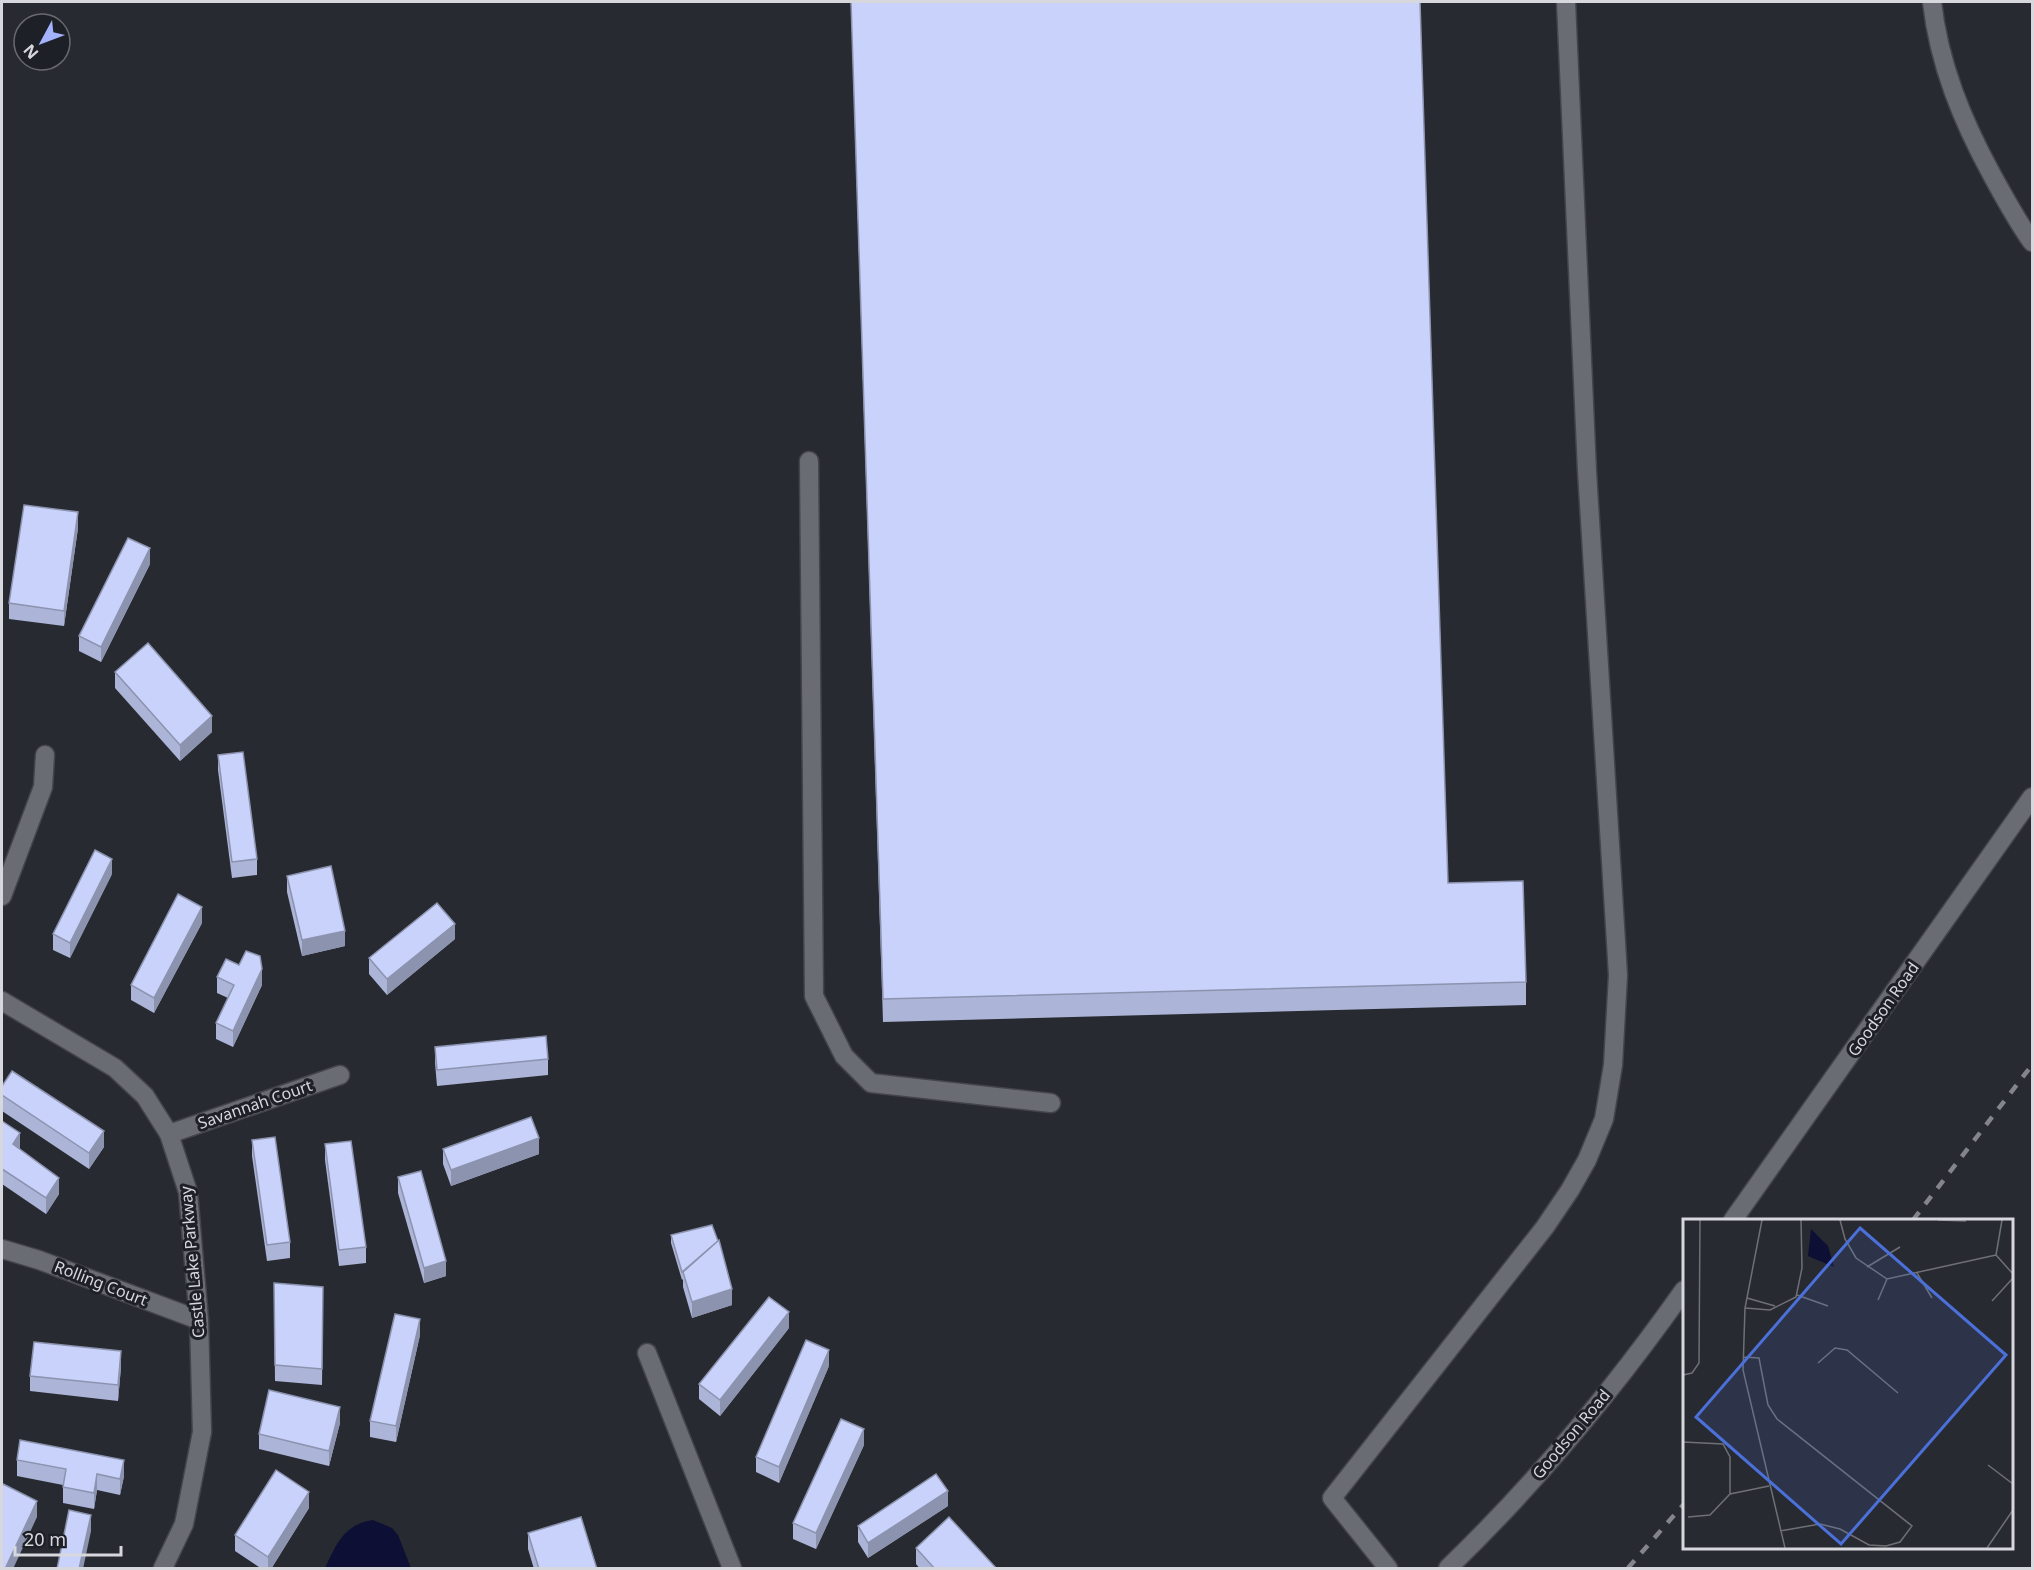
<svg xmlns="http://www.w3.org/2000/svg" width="2034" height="1570" font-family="'Noto Sans',sans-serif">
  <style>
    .water { fill: #0d0f34 }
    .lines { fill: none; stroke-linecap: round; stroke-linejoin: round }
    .lane-casing { stroke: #44454c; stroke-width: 21 }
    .street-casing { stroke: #44454c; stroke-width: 21 }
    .lane { stroke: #6a6c74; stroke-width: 18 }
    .street { stroke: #6a6c74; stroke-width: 18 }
    .rail { stroke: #83858b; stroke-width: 4.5; stroke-dasharray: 10 10; stroke-linecap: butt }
    .wall { fill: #acb5d7 }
    .shaded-wall { fill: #8c93af }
    .building { fill: #c8d2fa; stroke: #8c93af; stroke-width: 1.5 }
    .labels { text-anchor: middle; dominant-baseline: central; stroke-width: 6; stroke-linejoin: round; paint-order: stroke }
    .street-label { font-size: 16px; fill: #d7d8dd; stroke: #1e2027 }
    .inset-road { fill: none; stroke: #6e7076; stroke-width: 1.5 }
    .view { fill: #4c70d9; fill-opacity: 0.15; stroke: #4c70d9; stroke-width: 3 }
    .inset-edge { fill: none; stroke: #d7d8dd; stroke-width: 3 }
  </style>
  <rect width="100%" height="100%" fill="#282a31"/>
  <path class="water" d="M373,1520L392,1528L398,1535L411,1568H325C336,1545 344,1524 373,1520Z"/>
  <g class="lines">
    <g class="lane-casing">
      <g id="lane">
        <path d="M1932,2C1939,64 1962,120 1992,175C2004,197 2017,221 2032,242"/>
        <polyline points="809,461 814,996 844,1056 871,1083 1051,1103"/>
        <polyline points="1388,1568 1332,1498 1545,1227 1570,1190 1587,1160 1604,1119 1613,1065 1618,975 1587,471 1566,2"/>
      </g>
    </g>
    <g class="street-casing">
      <g id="street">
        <polyline points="2,896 43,787 45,755"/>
        <polyline points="2,1001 115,1068 145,1096 169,1134 188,1192 199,1320 202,1432 184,1524 163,1568"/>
        <polyline points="169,1134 340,1075"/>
        <polyline points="1733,1220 2032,797"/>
        <polyline points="2,1249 39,1260 199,1320"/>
        <polyline points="647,1353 732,1568"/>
        <path d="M1448,1568C1535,1484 1614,1389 1684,1290"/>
      </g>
    </g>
    <use href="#lane" class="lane"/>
    <use href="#street" class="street"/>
    <g class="rail">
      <polyline points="1913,1220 2032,1065"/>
      <polyline points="1628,1568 1684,1504"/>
    </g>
  </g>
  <g class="wall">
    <polygon points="851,2 1420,2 1448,883 1526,982 1526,1005 883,1022"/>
    <polygon points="78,528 64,626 9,619 9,603"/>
    <polygon points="150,564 101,662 79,651 79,636"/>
    <polygon points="115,672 212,732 180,761 115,688"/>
    <polygon points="218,755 257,859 257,875 232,878 218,770"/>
    <polygon points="112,874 70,958 53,950 53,934"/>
    <polygon points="287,876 345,946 302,956 287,892"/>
    <polygon points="202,923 154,1013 131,1000 131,985"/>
    <polygon points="455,939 387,995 369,974 369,958"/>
    <polygon points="217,977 262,985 233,1047 216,1039 216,1023 228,998 217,993"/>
    <polygon points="435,1047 548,1059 548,1075 437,1086 435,1063"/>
    <polygon points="2,1086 104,1147 89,1169 2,1111"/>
    <polygon points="2,1121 20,1149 20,1150 59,1194 46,1214 2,1184"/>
    <polygon points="252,1140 290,1242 290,1258 267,1261 252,1156"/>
    <polygon points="325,1144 366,1247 366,1263 339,1266 325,1160"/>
    <polygon points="443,1149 539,1154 451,1186 443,1164"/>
    <polygon points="398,1177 446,1276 424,1283 398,1193"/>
    <polygon points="671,1235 732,1305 692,1318 683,1287 683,1279 682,1280 671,1243"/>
    <polygon points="274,1283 323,1287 322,1385 275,1381"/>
    <polygon points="789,1328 720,1416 699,1399 699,1384"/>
    <polygon points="420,1335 396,1442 370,1437 370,1421"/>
    <polygon points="829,1366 779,1483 756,1472 756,1457"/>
    <polygon points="121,1367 118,1401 30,1391 30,1376"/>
    <polygon points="340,1423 329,1466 259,1449 259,1434"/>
    <polygon points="864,1445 816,1549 793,1539 793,1523"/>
    <polygon points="17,1460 124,1476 120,1495 97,1490 94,1509 63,1503 63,1485 17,1476"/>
    <polygon points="948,1506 868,1558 858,1542 858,1526"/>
    <polygon points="309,1508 271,1569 262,1569 235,1551 235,1535"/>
    <polygon points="528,1533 597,1569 534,1569 528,1549"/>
    <polygon points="916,1548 997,1569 920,1569 916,1564"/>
  </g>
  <g class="shaded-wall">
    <polygon points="78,512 78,528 64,626 64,611"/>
    <polygon points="150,548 150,564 101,662 101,647"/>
    <polygon points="212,716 212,732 180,761 180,745"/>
    <polygon points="112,859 112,874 70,958 70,943"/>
    <polygon points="202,907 202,923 154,1013 154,998"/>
    <polygon points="455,924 455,939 387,995 387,979"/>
    <polygon points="345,931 345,946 302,956 302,940"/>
    <polygon points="262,969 262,985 233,1047 233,1031"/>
    <polygon points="104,1131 104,1147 89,1169 89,1153"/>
    <polygon points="20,1133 20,1149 13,1160 13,1144"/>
    <polygon points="539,1138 539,1154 451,1186 451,1170"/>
    <polygon points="59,1178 59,1194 46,1214 46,1198"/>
    <polygon points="446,1261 446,1276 424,1283 424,1268"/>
    <polygon points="732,1289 732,1305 692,1318 692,1302"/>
    <polygon points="789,1312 789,1328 720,1416 720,1400"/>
    <polygon points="420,1319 420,1335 396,1442 396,1426"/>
    <polygon points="829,1350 829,1366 779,1483 779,1467"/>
    <polygon points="121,1351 121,1367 118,1401 118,1385"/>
    <polygon points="340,1407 340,1423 329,1466 329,1451"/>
    <polygon points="864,1429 864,1445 816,1549 816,1533"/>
    <polygon points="124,1460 124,1476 120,1495 120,1479"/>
    <polygon points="97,1474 97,1490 94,1509 94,1493"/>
    <polygon points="948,1491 948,1506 868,1558 868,1543"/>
    <polygon points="309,1492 309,1508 271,1569 268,1569 268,1557"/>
    <polygon points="37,1501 37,1517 13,1569 5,1569"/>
    <polygon points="91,1515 91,1531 83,1569 79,1569"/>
  </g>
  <g class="building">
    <polygon points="851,2 1420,2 1448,883 1523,881 1526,982 883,999"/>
    <polygon points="24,505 78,512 64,611 9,603"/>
    <polygon points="128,538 150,548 101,647 79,636"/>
    <polygon points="148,643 212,716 180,745 115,672"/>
    <polygon points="243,752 257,859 232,862 218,755"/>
    <polygon points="95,850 112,859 70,943 53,934"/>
    <polygon points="331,866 345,931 302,940 287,876"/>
    <polygon points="178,894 202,907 154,998 131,985"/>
    <polygon points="437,903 455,924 387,979 369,958"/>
    <polygon points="246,951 260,956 262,969 233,1031 216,1023 234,985 217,977 226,959 239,965"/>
    <polygon points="546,1036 548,1059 437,1070 435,1047"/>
    <polygon points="12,1071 104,1131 89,1153 2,1095 2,1086"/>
    <polygon points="531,1117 539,1138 451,1170 443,1149"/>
    <polygon points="2,1121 20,1133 13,1144 59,1178 46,1198 2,1169"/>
    <polygon points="275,1137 290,1242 267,1245 252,1140"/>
    <polygon points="351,1141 366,1247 339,1250 325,1144"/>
    <polygon points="421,1171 446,1261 424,1268 398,1177"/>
    <polygon points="712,1225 718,1241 682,1272 671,1235"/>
    <polygon points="719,1240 732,1289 692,1302 683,1272"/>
    <polygon points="274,1283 323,1287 322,1369 275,1365"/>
    <polygon points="769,1297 789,1312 720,1400 699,1384"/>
    <polygon points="395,1314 420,1319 396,1426 370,1421"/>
    <polygon points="806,1340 829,1350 779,1467 756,1457"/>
    <polygon points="34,1342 121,1351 118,1385 30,1376"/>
    <polygon points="269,1390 340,1407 329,1451 259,1434"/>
    <polygon points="841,1419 864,1429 816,1533 793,1523"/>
    <polygon points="20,1440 124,1460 120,1479 97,1474 94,1493 63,1487 66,1469 17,1460"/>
    <polygon points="276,1470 309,1492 268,1557 235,1535"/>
    <polygon points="936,1474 948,1491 868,1543 858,1526"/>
    <polygon points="3,1484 37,1501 5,1569 2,1569 2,1486"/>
    <polygon points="69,1510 91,1515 79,1569 57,1569"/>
    <polygon points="581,1517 597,1569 539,1569 528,1533"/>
    <polygon points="949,1517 997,1569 935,1569 916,1548"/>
  </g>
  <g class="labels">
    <g class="street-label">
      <text transform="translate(1883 1009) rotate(-55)">Goodson Road</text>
      <text transform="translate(255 1104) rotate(-19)">Savannah Court</text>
      <text transform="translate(192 1262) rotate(-95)">Castle Lake Parkway</text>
      <text transform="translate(101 1283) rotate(21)">Rolling Court</text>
      <text transform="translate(1571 1434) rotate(-50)">Goodson Road</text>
    </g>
  </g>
  <g transform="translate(1683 1219)">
    <rect width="330" height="330" fill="#282a31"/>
    <path d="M128,10L145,27L151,48L125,37Z" fill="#0d0f34"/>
    <path class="inset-road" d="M79,1L62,89L60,151L102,329M157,1L162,20L173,39L204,60L313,36M255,1L283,2M319,1L313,36L330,55M184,48L217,28M234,54L249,79M114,76L145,87M64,79L92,87M195,81L204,60M309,82L330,59M62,89L87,91L113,78L119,49L118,1M60,138L76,139L85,186L94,200L229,307L217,323L203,327L186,326L157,310L137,305L97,312M135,144L152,129L164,131L215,174M0,156L9,154L16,144L17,1M0,223L40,225L47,238V275M305,246L330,265M5,298L27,296L47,275L86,267M304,329L330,291"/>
    <path class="view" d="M177,9L323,136L158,325L13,198Z"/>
    <rect width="330" height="330" class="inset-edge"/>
  </g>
  <rect width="2034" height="1570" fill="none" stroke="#d7d8dd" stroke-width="6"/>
  <g transform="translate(42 42) rotate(229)"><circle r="28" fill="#1e2027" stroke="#686a70" stroke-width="1.5"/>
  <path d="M0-4.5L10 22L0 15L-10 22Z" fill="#a3b2fd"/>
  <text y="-9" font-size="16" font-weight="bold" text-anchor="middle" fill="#d7d8dd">N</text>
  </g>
  <path d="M15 1546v9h106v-9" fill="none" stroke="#d7d8dd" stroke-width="3"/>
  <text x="24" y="1546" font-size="18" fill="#d7d8dd" stroke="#1e2027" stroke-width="4.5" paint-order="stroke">20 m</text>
</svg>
